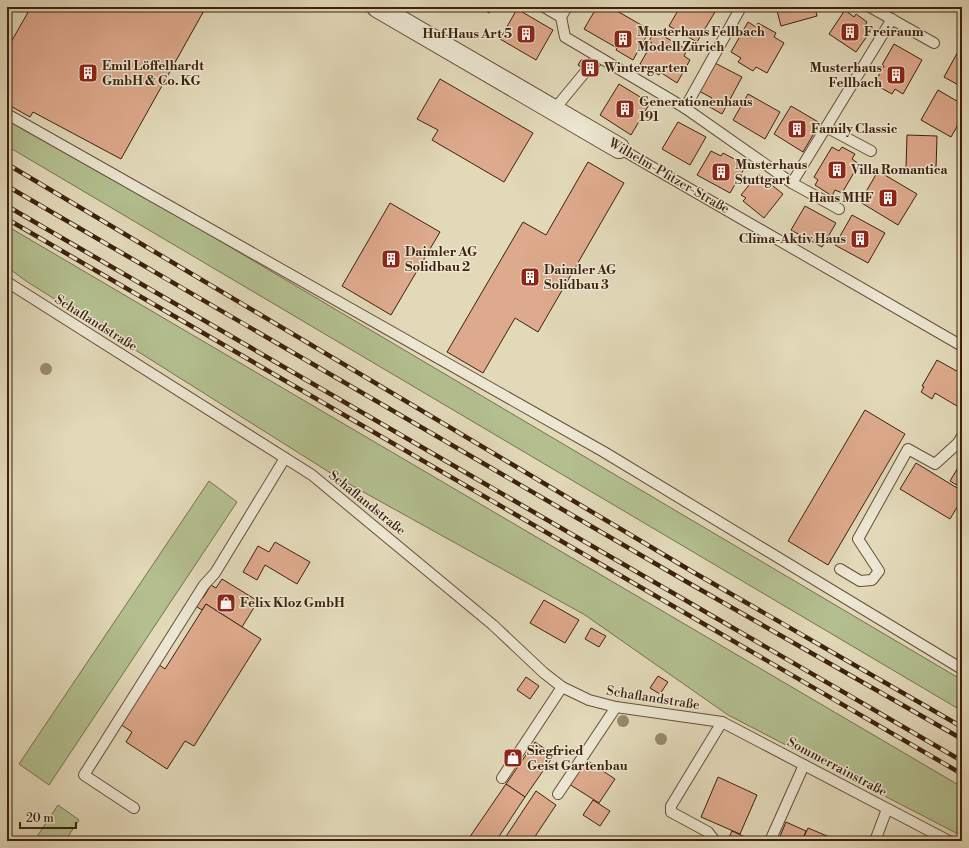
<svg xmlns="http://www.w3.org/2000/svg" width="969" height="848" font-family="'Libre Bodoni',serif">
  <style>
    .green { fill: #b3bf8f; stroke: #78704e }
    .building { fill: #deaa8d; stroke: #3d210c }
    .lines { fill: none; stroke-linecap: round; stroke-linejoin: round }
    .service-casing { stroke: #664f37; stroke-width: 12 }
    .minor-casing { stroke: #664f37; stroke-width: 22 }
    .service { stroke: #ece6d2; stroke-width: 10 }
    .minor { stroke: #ece6d2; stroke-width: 20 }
    .rail-casing { stroke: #3d210c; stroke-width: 4.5 }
    .rail { stroke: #ece6d2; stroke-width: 3; stroke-dasharray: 9; stroke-linecap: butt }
    .tree { fill: #97896c }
    .labels { text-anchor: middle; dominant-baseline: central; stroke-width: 3; stroke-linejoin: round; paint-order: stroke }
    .poi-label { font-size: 13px; font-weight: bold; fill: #3d210c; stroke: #ece6d2; text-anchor: start }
    .street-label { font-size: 13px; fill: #3d210c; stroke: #ece6d2 }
  </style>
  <rect width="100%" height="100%" fill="#e2d9b9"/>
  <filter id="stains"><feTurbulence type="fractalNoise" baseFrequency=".005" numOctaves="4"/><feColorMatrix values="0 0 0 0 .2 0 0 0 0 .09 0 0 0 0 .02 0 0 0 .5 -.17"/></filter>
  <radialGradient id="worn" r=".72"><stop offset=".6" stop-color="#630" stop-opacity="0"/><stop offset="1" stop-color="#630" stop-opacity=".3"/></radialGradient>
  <g class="green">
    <polygon points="7,115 962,680 962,711 7,146"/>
    <polygon points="7,226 962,787 962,836 728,715 585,615 340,479 26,281 7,267"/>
    <polygon points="209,481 237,502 49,785 19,764"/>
    <polygon points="58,805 79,820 65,841 34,841"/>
  </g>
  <g class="building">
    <polygon points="31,7 206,7 121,159 33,112 30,117 7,104 9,99 7,97 7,49"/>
    <polygon points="479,7 493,7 489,13"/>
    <polygon points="597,7 610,7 650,30 633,60 616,50 617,48 584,29"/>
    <polygon points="680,7 707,7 715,12 697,42 669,26"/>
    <polygon points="776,7 815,7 817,16 781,26"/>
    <polygon points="517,9 553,30 536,60 500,39"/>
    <polygon points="845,10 854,17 856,14 867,22 865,25 872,29 856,52 829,34"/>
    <polygon points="748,22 756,27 758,23 776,33 774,37 784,43 767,73 756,67 753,71 738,62 741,58 731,52"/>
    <polygon points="655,31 687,50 684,56 690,60 677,83 660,72 659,75 640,64 652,43 649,41"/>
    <polygon points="894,44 922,60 903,94 895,89 892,94 874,84 884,66 882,65"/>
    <polygon points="960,48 962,49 962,87 944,77"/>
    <polygon points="589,57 601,64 594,75 578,65 581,60 588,60"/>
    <polygon points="715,63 742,77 722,114 708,106 712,98 699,91"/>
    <polygon points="440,79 533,133 504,182 432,140 438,130 417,119"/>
    <polygon points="619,84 650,103 631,135 600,115"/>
    <polygon points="938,90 962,104 962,118 951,137 921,120"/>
    <polygon points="748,94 780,112 765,139 733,120"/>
    <polygon points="791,106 820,123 803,152 774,134"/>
    <polygon points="678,122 706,137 690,165 662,149"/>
    <polygon points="907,135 937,136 936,169 906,168"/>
    <polygon points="832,147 839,151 842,147 855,154 852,159 859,164 842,193 835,190 832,196 815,185 818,180 814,177"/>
    <polygon points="711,151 721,156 723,153 738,161 735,164 744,169 730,193 697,175"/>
    <polygon points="588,162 624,183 538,332 515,318 483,373 447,352 523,222 546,235"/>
    <polygon points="878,171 917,194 898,225 860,202"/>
    <polygon points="758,174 783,194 764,218 743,201 746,198 741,195"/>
    <polygon points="390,203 440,232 391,315 342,286"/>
    <polygon points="805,206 836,223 822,247 791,230"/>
    <polygon points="852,215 885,233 868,263 835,245"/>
    <polygon points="937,360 962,374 962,409 935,393 932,399 921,392 924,387 922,386"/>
    <polygon points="865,410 905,434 828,565 788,541"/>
    <polygon points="962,461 962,488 950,481"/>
    <polygon points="916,463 962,491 962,499 950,519 900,489"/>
    <polygon points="275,542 310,562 297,584 265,565 257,580 243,572 258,546 269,552"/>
    <polygon points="222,579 258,601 242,627 206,604 202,610 194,605 200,596 203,598 211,585 216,588"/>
    <polygon points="544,600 579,620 565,643 530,623"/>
    <polygon points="206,604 261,639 194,746 185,741 167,769 126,742 132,732 120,724 158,664 165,669"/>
    <polygon points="591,628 606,636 599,647 585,639"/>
    <polygon points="658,676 668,682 660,694 650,688"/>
    <polygon points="526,677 539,686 530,699 517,690"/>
    <polygon points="535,742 554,755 525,797 506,784"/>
    <polygon points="585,759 615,779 599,803 569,784"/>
    <polygon points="718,777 757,795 740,834 701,817"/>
    <polygon points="506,784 525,797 496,841 467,841"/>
    <polygon points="536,791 556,805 532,841 503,841"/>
    <polygon points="593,800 610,811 600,826 583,815"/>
    <polygon points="786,822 806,831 802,841 778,841"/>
    <polygon points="808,828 827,836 825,841 802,841"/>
    <polygon points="732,831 745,837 743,841 727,841"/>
    <polygon points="827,836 839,841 825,841"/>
  </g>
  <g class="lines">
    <g class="service-casing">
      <g id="service">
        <polyline points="544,7 561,17 565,37 685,108 792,183 839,209"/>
        <polyline points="870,7 934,43"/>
        <polyline points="561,17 567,7"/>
        <polyline points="685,108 741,7"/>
        <polyline points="553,111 586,71"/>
        <polyline points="7,114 604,452 962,669"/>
        <polyline points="826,127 871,151"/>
        <polyline points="619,148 962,346"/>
        <polyline points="792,183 892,19"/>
        <polyline points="7,282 312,475 493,625 544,673 562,687 589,700 616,707 722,722 949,841"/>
        <polyline points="840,569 860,581 872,580 879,571 858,539 908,449 935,464 958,443 962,436"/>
        <polyline points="502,778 562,687"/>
        <polyline points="558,794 616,707"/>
        <polyline points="134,808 84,775 204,585 215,573 285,458"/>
        <polyline points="715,841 708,832 671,812 671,806 722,722"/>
        <polyline points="770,841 804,765"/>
        <polyline points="875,841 887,809"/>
      </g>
    </g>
    <g class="minor-casing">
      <polyline id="minor" points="377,7 619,148"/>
    </g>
    <use href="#service" class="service"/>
    <use href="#minor" class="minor"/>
    <g class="rail-casing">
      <g id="rail">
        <polyline points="7,164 693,572 962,727"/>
        <polyline points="7,186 687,582 962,739"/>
        <polyline points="7,206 962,761"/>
        <polyline points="7,219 962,774"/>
      </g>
    </g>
    <use href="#rail" class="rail"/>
  </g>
  <g class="tree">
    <circle cx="46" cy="369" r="6"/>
    <circle cx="623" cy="721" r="6"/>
    <circle cx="661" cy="739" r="6"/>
  </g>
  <defs>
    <g id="building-square" transform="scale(1)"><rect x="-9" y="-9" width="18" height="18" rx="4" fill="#8f2418" stroke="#ece6d2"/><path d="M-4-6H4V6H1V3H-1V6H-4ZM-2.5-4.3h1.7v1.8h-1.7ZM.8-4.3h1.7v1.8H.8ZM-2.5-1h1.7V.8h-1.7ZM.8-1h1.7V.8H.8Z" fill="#fff"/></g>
    <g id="shop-square" transform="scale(1)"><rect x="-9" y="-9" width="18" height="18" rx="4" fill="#8f2418" stroke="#ece6d2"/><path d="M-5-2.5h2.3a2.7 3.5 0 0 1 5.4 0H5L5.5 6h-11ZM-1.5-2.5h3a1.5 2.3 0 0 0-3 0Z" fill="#fff"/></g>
  </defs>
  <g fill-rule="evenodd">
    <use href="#building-square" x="850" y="32"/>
    <use href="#building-square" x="526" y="34"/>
    <use href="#building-square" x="623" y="39"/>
    <use href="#building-square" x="590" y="68"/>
    <use href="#building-square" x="88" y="73"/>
    <use href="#building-square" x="896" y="75"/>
    <use href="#building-square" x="625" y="109"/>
    <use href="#building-square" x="797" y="129"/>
    <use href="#building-square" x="837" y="170"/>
    <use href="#building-square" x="721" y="172"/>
    <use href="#building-square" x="888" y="198"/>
    <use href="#building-square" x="860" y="239"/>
    <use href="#building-square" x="391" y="259"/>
    <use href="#building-square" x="530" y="277"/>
    <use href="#shop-square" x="226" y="603"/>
    <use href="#shop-square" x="513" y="758"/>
  </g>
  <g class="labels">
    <g class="poi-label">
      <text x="637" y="32">Musterhaus Fellbach<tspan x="637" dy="15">Modell Zürich</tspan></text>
      <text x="864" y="32">Freiraum</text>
      <text x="512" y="34" text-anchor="end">Huf Haus Art 5</text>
      <text x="102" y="66">Emil Löffelhardt<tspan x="102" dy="15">GmbH &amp; Co. KG</tspan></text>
      <text x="604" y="68">Wintergarten</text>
      <text x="882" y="68" text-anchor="end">Musterhaus<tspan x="882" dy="15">Fellbach</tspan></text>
      <text x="639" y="102">Generationenhaus<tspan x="639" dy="15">191</tspan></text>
      <text x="811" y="129">Family Classic</text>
      <text x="735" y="165">Musterhaus<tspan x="735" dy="15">Stuttgart</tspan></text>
      <text x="851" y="170">Villa Romantica</text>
      <text x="874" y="198" text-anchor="end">Haus MHF</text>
      <text x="846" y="239" text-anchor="end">Clima-Aktiv Haus</text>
      <text x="405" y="252">Daimler AG<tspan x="405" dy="15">Solidbau 2</tspan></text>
      <text x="544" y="270">Daimler AG<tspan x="544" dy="15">Solidbau 3</tspan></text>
      <text x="240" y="603">Felix Kloz GmbH</text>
      <text x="527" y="751">Siegfried<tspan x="527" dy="15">Geist Gartenbau</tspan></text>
    </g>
    <g class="street-label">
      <text transform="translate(669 176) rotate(30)">Wilhelm-Pfitzer-Straße</text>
      <text transform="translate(96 323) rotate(32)">Schaflandstraße</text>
      <text transform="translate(367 503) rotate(39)">Schaflandstraße</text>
      <text transform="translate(653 698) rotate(9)">Schaflandstraße</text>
      <text transform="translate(837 767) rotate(28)">Sommerrainstraße</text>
    </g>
  </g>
  <rect width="969" height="848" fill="none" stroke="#e2d9b9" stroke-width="24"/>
  <rect x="8" y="8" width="953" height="832" fill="none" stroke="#3d210c" stroke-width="2"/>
  <rect x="12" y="12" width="945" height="824" fill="none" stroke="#3d210c"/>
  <path d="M20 822v6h56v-6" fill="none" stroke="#3d210c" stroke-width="2"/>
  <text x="26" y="822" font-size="12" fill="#3d210c" stroke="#ece6d2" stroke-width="3" paint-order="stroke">20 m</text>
  <rect width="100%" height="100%" filter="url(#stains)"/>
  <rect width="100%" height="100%" fill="url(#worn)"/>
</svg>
